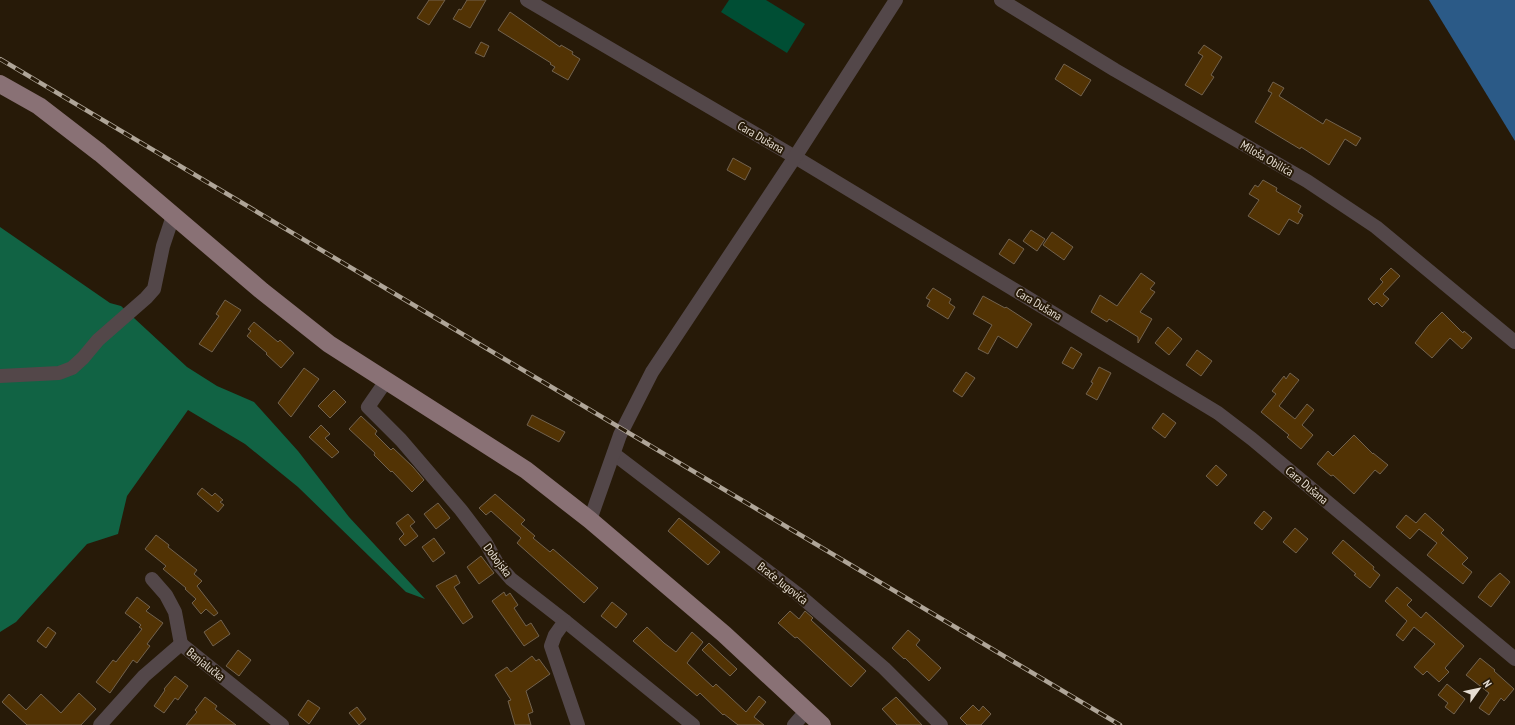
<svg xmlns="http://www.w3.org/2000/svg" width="1515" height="725" font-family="'PT Sans Narrow',sans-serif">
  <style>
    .green { fill: #004e34 }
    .forest { fill: #116344 }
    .water { fill: #2b5a87 }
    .building { fill: #523304; stroke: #72624e }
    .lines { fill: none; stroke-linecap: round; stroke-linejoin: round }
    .minor { stroke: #534749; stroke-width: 14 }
    .major { stroke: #897175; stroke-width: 18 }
    .rail-casing { stroke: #afa598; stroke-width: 4.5 }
    .rail { stroke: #271a08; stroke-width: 3; stroke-dasharray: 9; stroke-linecap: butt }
    .labels { text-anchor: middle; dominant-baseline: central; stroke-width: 4; stroke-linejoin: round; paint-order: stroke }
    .street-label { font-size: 12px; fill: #e6ddd2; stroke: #271a08 }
  </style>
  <rect width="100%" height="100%" fill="#271a08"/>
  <polygon class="green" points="729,0 766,0 805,24 787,53 721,12"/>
  <polygon class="forest" points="0,227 110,303 121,306 187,367 217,386 254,402 298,451 349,517 425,599 406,592 298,487 245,444 188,410 127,496 118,534 87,544 16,622 0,632"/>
  <polygon class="water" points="1429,0 1515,0 1515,141"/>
  <g class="building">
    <polygon points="429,0 445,0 429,25 417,18"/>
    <polygon points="467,0 486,0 470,28 453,19 459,9 461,10"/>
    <polygon points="510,12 560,47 561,45 573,52 572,54 580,59 568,80 552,71 555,67 550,64 551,63 498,30"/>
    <polygon points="481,42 489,46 484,57 475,53"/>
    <polygon points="1204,45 1222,57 1211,75 1214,77 1202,95 1185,85 1203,56 1198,53"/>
    <polygon points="1064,64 1091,80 1081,96 1055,79"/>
    <polygon points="1273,82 1284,88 1279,96 1323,124 1326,119 1361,138 1356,146 1345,139 1329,165 1301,147 1300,149 1255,122 1272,93 1268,91"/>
    <polygon points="733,158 751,168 745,180 727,170"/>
    <polygon points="1263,180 1277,188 1276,191 1301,206 1298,212 1303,215 1298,224 1289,219 1279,235 1248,216 1259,200 1249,194 1255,185 1258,187"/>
    <polygon points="1031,230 1045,239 1037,251 1023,241"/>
    <polygon points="1052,232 1073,247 1064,260 1043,245"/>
    <polygon points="1009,239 1024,249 1014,264 999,254"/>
    <polygon points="1391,268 1400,276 1383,294 1389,299 1382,307 1377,302 1374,305 1368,299 1383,282 1380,279"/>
    <polygon points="1141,273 1155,283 1150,289 1155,292 1140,312 1152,319 1138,343 1138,337 1109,319 1107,322 1091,312 1100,295 1117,306"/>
    <polygon points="933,288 951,299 949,303 955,307 948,319 927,306 930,300 926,298"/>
    <polygon points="983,296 1005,308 1006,307 1032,324 1017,348 998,336 988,354 978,349 992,325 973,314"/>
    <polygon points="225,300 241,310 212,352 199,344 219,316 216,314"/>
    <polygon points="1442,312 1463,333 1464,331 1472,338 1462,349 1450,338 1432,358 1415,343 1428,326"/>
    <polygon points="254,322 278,342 280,340 294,353 281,368 266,354 267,353 247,336 251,331 248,329"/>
    <polygon points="1168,327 1182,339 1169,355 1155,343"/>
    <polygon points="1071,347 1082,354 1073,369 1062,363"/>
    <polygon points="1197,350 1212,361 1201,376 1186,365"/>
    <polygon points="1099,367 1111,373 1097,400 1086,394 1093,383 1091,382"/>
    <polygon points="304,368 319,379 291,417 278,403"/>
    <polygon points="966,372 975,378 962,397 953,391"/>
    <polygon points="1290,373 1299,380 1279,406 1295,419 1307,404 1314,410 1302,425 1313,435 1301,449 1287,437 1289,435 1261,412 1276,394 1272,391 1284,376 1286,379"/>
    <polygon points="334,390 346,402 330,418 318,406"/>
    <polygon points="1163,413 1176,423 1165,438 1152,428"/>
    <polygon points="532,415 565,432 559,442 527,425"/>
    <polygon points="361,416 377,431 375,434 391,450 393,448 413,467 424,480 412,492 392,471 391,472 374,455 375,453 349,429"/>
    <polygon points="321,425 330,434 325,438 339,452 332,458 309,437"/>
    <polygon points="1354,435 1373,454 1373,453 1388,465 1380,474 1375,470 1354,494 1333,475 1331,476 1317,464 1328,451 1333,456"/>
    <polygon points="1216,465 1227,475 1217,486 1206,476"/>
    <polygon points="202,488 212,496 215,493 223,500 220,502 224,505 218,512 197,494"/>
    <polygon points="495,494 525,520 521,524 535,536 533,538 550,552 553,549 598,588 584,603 517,543 521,538 491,511 486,515 479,508"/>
    <polygon points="438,503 450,518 436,529 424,514"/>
    <polygon points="1264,511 1272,518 1262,530 1254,523"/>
    <polygon points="1425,513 1444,530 1441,533 1468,558 1462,564 1472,572 1463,584 1427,555 1437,543 1419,529 1410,539 1396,527 1406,515 1416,523"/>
    <polygon points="408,514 415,522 410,526 418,536 405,546 399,539 404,534 396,523"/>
    <polygon points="679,518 720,552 708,565 668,531"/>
    <polygon points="1295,528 1308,539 1296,553 1283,542"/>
    <polygon points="156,535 169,545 168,547 197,570 194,574 202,581 197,586 218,613 214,616 206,609 201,614 192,603 196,599 185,589 186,588 163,569 166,566 145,549"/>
    <polygon points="434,538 445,553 433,562 422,547"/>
    <polygon points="1343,540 1374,567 1373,569 1380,575 1370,588 1354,575 1356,574 1332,553"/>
    <polygon points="481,556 494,573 479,584 467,567"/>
    <polygon points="1500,573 1510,582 1491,607 1478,597 1489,583"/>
    <polygon points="456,575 460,583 454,587 473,617 463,624 436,586"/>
    <polygon points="1397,587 1412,600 1407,605 1421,618 1426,612 1464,646 1445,668 1449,672 1439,682 1427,671 1423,675 1414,667 1435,644 1414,627 1403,641 1396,635 1407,621 1385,601"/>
    <polygon points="504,592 506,596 510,593 518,605 514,608 526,626 531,623 539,636 524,646 492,601"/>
    <polygon points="137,597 150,607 146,611 163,623 147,644 150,646 137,663 133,660 110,693 96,682 113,660 116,662 142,629 139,627 141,625 125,613"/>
    <polygon points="612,602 627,614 616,628 601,616"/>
    <polygon points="790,611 799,619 805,611 813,618 811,620 866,671 851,687 797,637 795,638 778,623"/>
    <polygon points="221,620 230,634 213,646 204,632"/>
    <polygon points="48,627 56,633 46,648 37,641"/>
    <polygon points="647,627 664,643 676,652 692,632 703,642 687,663 713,687 716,684 746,712 759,696 766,702 754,717 764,725 738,725 724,714 723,715 700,693 697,696 633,641"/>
    <polygon points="908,630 920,640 916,645 941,668 929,681 905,658 904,659 892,648"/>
    <polygon points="709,643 737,669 730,676 702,650"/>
    <polygon points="238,650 251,660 239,676 226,666"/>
    <polygon points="532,656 536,661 539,659 550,674 526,691 533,712 528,714 531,725 515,725 508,701 511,700 495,675 507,667 511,672"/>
    <polygon points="1480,658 1495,670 1494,671 1514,689 1504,701 1501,698 1489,715 1479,708 1489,693 1466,675"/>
    <polygon points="175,676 188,686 178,700 175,698 164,713 154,706 165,690 164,689"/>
    <polygon points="1447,684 1465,699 1454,714 1445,707 1448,703 1438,695"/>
    <polygon points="79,693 96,709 81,725 27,725 2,702 9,694 26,710 41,694 61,713"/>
    <polygon points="205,697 217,706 215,709 236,725 186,725 197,712 195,710"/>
    <polygon points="896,697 898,699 922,725 897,725 882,709"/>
    <polygon points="308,700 320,708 309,724 298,715"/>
    <polygon points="973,705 979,711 983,706 991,714 981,725 967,725 960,718"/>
    <polygon points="357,707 366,719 359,725 349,713"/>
  </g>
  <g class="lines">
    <g class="minor">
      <polyline points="527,0 795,157 1218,413 1252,439 1515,659"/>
      <polyline points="1001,0 1115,70 1307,181 1376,227 1515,342"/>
      <polyline points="0,376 59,373 72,368 83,358 98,340 146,298 154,289 163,246 173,216"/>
      <polyline points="386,381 368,407 401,440 461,510 486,543 497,563 511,579 565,621 693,725"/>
      <polyline points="614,454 799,595 884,668 941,725"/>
      <polyline points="590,520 620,435 652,372 795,157 896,0"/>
      <polyline points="152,579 166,595 175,612 181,644"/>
      <polyline points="565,621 555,635 551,646 578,725"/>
      <polyline points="100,725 144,676 181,644 282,725"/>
      <polyline points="794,725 807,710"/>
    </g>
    <polyline class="major" points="0,84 39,106 100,153 262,291 329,344 526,470 590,520 724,634 822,725"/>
    <g class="rail-casing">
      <polyline id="rail" points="0,59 1120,725"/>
    </g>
    <use href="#rail" class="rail"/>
  </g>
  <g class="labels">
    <g class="street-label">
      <text transform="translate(761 137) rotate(30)">Cara Dušana</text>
      <text transform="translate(1267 158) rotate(30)">Miloša Obilića</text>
      <text transform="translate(1039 304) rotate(31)">Cara Dušana</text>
      <text transform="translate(1307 485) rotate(40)">Cara Dušana</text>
      <text transform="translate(498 560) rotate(53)">Dobojska</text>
      <text transform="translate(783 583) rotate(38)">Braće Jugovića</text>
      <text transform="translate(206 664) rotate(39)">Banjalučka</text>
    </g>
  </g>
  <g transform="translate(1479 689) rotate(57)" stroke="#271a08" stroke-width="3" paint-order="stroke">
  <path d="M0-3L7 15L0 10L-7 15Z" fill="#e6ddd2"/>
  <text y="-6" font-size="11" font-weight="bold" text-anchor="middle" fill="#e6ddd2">N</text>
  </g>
</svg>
